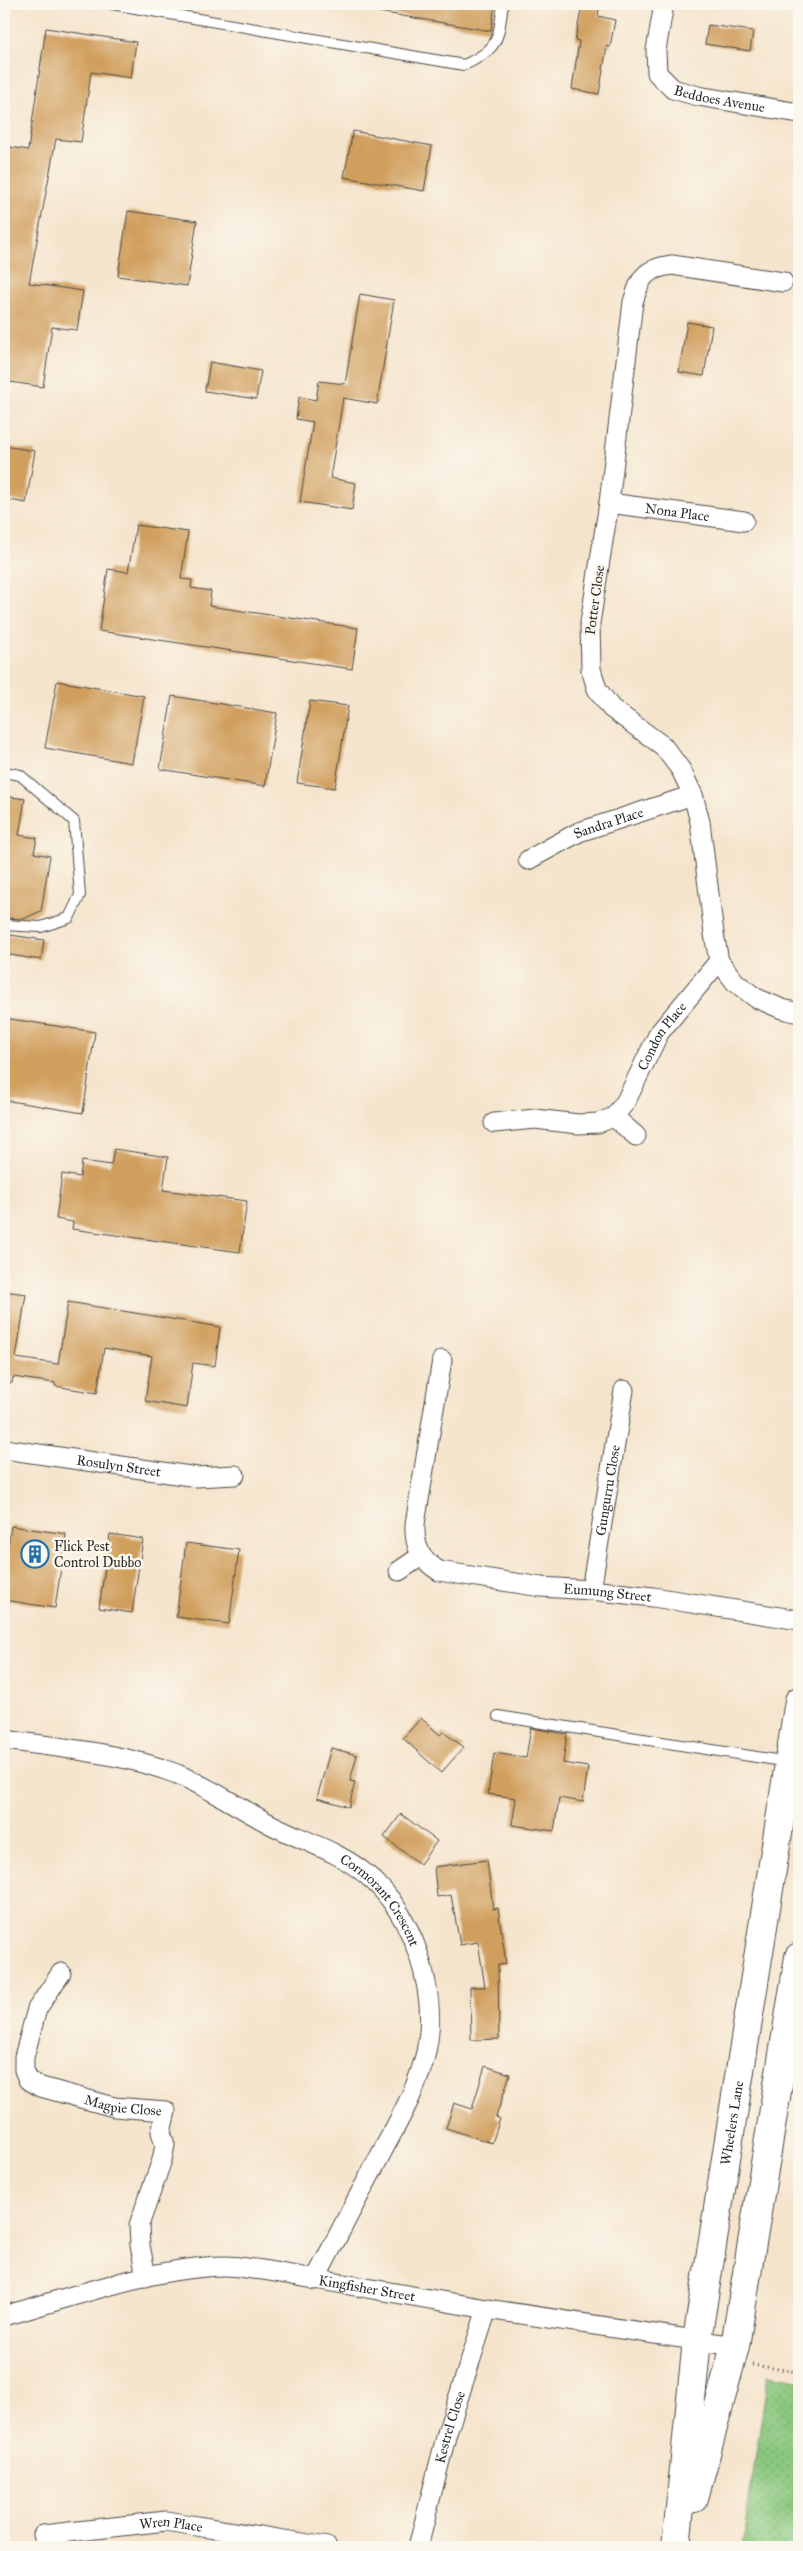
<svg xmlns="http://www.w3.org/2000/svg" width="803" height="2551" font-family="'IM FELL Great Primer',serif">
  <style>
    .grass { fill: url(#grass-dots); stroke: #5a7954 }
    .building { fill: #d09f5d }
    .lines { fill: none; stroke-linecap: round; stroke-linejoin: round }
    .lane-casing { stroke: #494743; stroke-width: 12 }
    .street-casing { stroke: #494743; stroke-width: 21 }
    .secondary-casing { stroke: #494743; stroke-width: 30 }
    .path { stroke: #494743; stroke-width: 3; stroke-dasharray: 1 4; stroke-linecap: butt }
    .lane { stroke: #fff; stroke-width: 10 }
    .street { stroke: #fff; stroke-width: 19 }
    .secondary { stroke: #fff; stroke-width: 28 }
    .labels { text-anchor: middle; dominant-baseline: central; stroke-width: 5; stroke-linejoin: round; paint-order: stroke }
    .street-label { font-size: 14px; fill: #2b2b2b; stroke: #fbf7ec }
    .poi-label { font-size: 14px; fill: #2b2b2b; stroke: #fbf7ec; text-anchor: start }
  </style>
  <defs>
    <pattern id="grass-dots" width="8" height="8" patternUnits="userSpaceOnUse" patternTransform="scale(1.25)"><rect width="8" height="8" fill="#89c77e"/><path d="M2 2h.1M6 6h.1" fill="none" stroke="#70a267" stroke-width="1.8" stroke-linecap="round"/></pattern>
  </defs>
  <rect width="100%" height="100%" fill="#fbf7ec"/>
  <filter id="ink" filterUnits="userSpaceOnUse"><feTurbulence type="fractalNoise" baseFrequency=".02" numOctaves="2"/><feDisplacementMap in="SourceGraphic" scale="10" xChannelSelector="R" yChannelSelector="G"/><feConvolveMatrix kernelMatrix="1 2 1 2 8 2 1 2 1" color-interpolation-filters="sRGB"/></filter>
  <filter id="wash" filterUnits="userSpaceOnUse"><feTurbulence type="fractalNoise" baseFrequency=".0096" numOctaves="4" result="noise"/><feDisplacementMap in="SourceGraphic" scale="20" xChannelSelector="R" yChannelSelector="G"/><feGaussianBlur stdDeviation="1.12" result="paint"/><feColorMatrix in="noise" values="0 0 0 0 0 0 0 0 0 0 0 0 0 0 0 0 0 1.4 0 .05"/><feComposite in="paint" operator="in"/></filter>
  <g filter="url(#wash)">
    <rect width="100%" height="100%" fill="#f5e4cc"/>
    <polygon class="grass" points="768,2375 799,2380 799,2547 742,2547"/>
    <g id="blocks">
      <g class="building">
        <polygon points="380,4 495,4 491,31 379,12"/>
        <polygon points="582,6 599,9 598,16 615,20 610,47 607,46 599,94 572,89 579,41 575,40"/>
        <polygon points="708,25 753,31 750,51 705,44"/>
        <polygon points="46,28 136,42 131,78 91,72 81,142 56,139 29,283 83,291 77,330 52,327 43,387 4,381 4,146 28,150"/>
        <polygon points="353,131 432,146 424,191 344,177"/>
        <polygon points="128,211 197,221 187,286 118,276"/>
        <polygon points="360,294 394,300 377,404 343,398 330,478 356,483 352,510 300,502 313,422 296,419 299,397 316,400 319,381 345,384"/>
        <polygon points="687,322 712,326 704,376 679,372"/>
        <polygon points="210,362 261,371 256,399 205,391"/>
        <polygon points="4,446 35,451 26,503 4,499"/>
        <polygon points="136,525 188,532 181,579 192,580 191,588 211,591 209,606 358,628 352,669 99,631 108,569 128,572"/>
        <polygon points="57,681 144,696 132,763 45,748"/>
        <polygon points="172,696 277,713 265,786 160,769"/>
        <polygon points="310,701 348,706 335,788 297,783"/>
        <polygon points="4,796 25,799 19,835 37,838 34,853 50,856 41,911 23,919 7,918 7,915 4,915"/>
        <polygon points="4,934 44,940 41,960 4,954"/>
        <polygon points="4,1018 95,1032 83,1113 4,1100"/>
        <polygon points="114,1149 168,1157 163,1190 247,1201 240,1252 72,1229 73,1222 56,1219 62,1174 80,1177 82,1161 111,1165"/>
        <polygon points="4,1291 26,1294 16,1358 58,1364 68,1302 220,1327 215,1366 193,1363 187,1408 145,1401 152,1356 104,1348 97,1393 55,1386 55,1383 13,1377 12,1383 4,1383"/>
        <polygon points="11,1526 66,1534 55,1608 4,1600 4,1574"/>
        <polygon points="110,1534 143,1539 132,1613 99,1608"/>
        <polygon points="186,1543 239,1550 229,1624 176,1617"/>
        <polygon points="421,1718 440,1735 443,1732 464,1747 441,1773 403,1738"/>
        <polygon points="531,1728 567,1734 563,1763 588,1767 583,1802 559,1798 554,1831 512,1825 516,1798 488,1794 494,1753 526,1758"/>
        <polygon points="331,1748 357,1755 350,1781 355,1782 349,1807 317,1798"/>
        <polygon points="401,1814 437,1841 420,1864 384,1837"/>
        <polygon points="487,1860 493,1909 498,1908 506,1964 498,1965 499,2039 471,2040 470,1987 485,1987 478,1942 460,1945 451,1895 437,1897 434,1867"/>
        <polygon points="485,2066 510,2074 496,2117 500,2119 492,2143 446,2128 454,2103 472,2109"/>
      </g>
    </g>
  </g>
  <g filter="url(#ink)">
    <use href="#blocks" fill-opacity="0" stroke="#494743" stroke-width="1"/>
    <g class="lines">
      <g class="lane-casing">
        <g id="lane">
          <path d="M112,4L464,65C499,49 498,40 503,4"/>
          <polyline points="4,772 20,775 74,821 80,895 69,918 41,927 4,925"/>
          <polyline points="498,1716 788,1762"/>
        </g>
      </g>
      <g class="street-casing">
        <g id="street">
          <path id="s1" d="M664,4L656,50L657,73L673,89L698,96L799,113"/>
          <path d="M783,282L672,265C644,269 641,277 633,302L609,503L590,623L591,669L597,689L611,708L663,746L681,770L693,795L700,822L714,934L719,961L735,982L756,998L782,1009L799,1013"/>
          <path id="s2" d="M609,503L744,521"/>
          <path id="s3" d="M528,860L579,832L693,795"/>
          <polyline points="614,1117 636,1136"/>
          <path id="s4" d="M494,1123L535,1119L578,1124L598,1123L614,1117L626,1101L659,1033L719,961"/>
          <path id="s5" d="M442,1360L415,1524C414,1546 420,1559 439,1571L541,1587L591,1590L653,1597L799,1620"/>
          <path id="s6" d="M4,1449L197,1477L235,1475"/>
          <polyline points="399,1571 421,1556"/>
          <path id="s7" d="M591,1590L624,1390"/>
          <path id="s8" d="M4,1740C62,1748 122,1753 177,1774C211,1788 242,1810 274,1826C306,1842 340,1852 367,1875C414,1914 439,1993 426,2052C418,2088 399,2120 382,2152C359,2195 337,2237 315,2280"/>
          <path id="s9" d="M61,1973L37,2009L24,2057V2070L28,2080L41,2087L114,2107L166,2111L161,2132L165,2145L162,2160L139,2225L140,2245L146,2277"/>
          <path id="s10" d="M4,2316C73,2297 154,2267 225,2266C237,2266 251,2269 263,2270L487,2309L735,2346"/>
          <path id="s11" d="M43,2535L166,2521L327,2547"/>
          <path id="s12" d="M418,2547L447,2433L487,2309"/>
        </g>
      </g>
      <g class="secondary-casing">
        <g id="secondary">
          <polyline points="694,2498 735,2346 799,1957"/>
          <path id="s13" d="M676,2547L697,2340L799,1701"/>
        </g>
      </g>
      <polyline class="path" points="752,2365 799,2372"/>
      <use href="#lane" class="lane"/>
      <use href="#street" class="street"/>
      <use href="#secondary" class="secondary"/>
    </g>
  </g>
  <defs>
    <g id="building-ring" transform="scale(1.4375)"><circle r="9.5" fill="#fbf7ec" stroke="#1f6fb2" stroke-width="1.5"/><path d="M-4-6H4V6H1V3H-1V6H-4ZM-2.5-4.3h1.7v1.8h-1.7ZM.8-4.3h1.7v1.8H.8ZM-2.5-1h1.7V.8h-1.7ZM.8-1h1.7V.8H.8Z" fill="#1f6fb2"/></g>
  </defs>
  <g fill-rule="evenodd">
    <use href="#building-ring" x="35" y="1554"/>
  </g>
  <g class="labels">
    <g class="street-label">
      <text stroke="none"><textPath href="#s1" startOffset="140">Beddoes Avenue</textPath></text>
      <text stroke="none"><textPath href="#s2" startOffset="69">Nona Place</textPath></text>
      <text transform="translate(595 600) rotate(-82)">Potter Close</text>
      <text stroke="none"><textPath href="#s3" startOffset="89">Sandra Place</textPath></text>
      <text stroke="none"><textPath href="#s4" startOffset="216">Condon Place</textPath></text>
      <text stroke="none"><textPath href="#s6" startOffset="116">Rosulyn Street</textPath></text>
      <text stroke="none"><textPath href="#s7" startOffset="101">Gungurru Close</textPath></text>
      <text stroke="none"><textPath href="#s5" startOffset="392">Eumung Street</textPath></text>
      <text stroke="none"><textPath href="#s8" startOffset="420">Cormorant Crescent</textPath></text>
      <text stroke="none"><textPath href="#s9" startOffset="216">Magpie Close</textPath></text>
      <text stroke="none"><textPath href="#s13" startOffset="428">Wheelers Lane</textPath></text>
      <text stroke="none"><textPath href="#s10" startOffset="371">Kingfisher Street</textPath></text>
      <text stroke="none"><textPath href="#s12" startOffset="124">Kestrel Close</textPath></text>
      <text stroke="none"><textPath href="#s11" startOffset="129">Wren Place</textPath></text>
    </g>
    <g class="poi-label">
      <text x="54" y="1546">Flick Pest<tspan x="54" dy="16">Control Dubbo</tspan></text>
    </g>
  </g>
  <rect width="803" height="2551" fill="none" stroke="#fbf7ec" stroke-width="20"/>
</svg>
